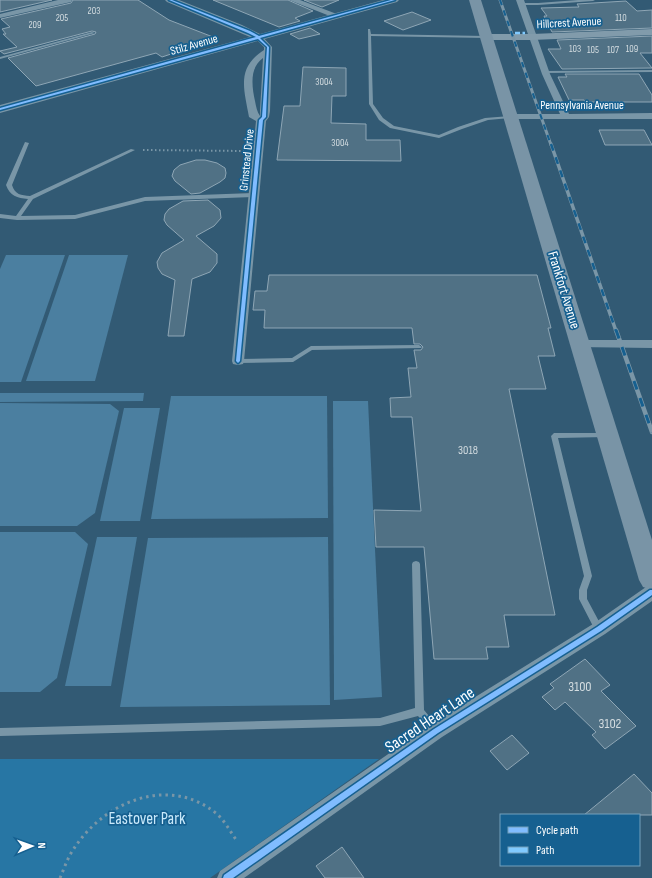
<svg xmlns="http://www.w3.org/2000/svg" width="652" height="878" font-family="'Sofia Sans Condensed',sans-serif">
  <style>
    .green { fill: #2776a4 }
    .water { fill: #4b7fa0 }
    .building { fill: #507185; stroke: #8ea6b5 }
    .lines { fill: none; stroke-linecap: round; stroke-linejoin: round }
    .path-far1 { stroke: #7996a7; stroke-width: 2; stroke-dasharray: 1.5 2.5; stroke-linecap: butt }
    .path { stroke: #7996a7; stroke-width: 3; stroke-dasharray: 2.5 4; stroke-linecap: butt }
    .service { fill: #7996a7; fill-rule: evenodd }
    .minor { fill: #7996a7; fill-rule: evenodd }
    .tertiary { fill: #7996a7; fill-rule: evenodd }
    .secondary { fill: #819bab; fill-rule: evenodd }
    .primary { fill: #7994a6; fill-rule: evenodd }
    .rail-far2-casing { stroke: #7a96a7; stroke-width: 3 }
    .rail-far1-casing { stroke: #7a96a7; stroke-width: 3.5 }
    .rail-casing { stroke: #7a96a7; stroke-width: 4.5 }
    .rail-far2 { stroke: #166090; stroke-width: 2; stroke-dasharray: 5.5; stroke-linecap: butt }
    .rail-far1 { stroke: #166090; stroke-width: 2.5; stroke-dasharray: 7; stroke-linecap: butt }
    .rail { stroke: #166090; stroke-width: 3; stroke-dasharray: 9; stroke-linecap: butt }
    .quiet { stroke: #80caff; stroke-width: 2.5; stroke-dasharray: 5 2.5; stroke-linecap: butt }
    .cycleway-casing { stroke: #166090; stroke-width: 3 }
    .cycleway { fill: #80bcff; fill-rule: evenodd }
    .labels { text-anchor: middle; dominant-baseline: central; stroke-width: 3.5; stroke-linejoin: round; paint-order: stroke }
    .far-number-label { font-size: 10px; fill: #d3dce0 }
    .far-street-label { font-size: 12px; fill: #fff; stroke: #166090 }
    .number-label { font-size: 12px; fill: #d3dce0 }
    .street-label { font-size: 14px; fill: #fff; stroke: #166090 }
    .near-number-label { font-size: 14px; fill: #d3dce0 }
    .near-street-label { font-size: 17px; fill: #fff; stroke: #166090 }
    .near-park-label { font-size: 17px; fill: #c9e9fb; stroke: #166090 }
  </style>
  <rect width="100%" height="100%" fill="#325a74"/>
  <polygon class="green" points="0,759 379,759 210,878 0,878"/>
  <g class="water">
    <polygon points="6,255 65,255 21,382 0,382 0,269"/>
    <polygon points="69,255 128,255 95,381 26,381"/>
    <polygon points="144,393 143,401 0,402 0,393"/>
    <polygon points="171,396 327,396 328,518 151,519"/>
    <polygon points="333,401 368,401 382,697 334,700"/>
    <polygon points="0,403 110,404 119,411 95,513 77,526 0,526"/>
    <polygon points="124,408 160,408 140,521 100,521"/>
    <polygon points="0,532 75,532 88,544 57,678 40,692 0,692"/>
    <polygon points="97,537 137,537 111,686 65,686"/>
    <polygon points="328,537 330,705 120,707 148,538"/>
  </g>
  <g class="building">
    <polygon points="0,0 52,0 0,12"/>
    <polygon points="73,0 138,0 169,20 213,37 208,39 211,40 186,49 162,57 156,53 36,86 8,58 95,34 96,32 92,31 4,54 0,51 17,47 3,34 6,34 2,29 10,27 1,19 71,3"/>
    <polygon points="213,0 288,0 313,11 295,18 300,21 279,27"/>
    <polygon points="304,0 339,0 322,7"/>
    <polygon points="626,1 637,11 652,10 652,28 552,32 544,16 547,16 541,8 579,7 577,4"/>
    <polygon points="412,12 431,20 403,30 384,21"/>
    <polygon points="310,28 320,34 299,39 290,34"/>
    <polygon points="652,36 652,53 640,53 652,68 562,69 548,49 561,49 557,40"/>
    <polygon points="303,67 346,68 346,96 332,96 331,123 366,124 366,140 400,140 401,161 277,160 284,106 300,106"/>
    <polygon points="565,74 639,74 652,95 652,102 585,102 584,100 569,100 558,77 567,77"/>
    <polygon points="599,130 644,130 652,145 605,145"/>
    <polygon points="196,160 205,160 217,163 225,168 226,173 225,178 220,182 200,193 191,194 175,181 172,176 174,170 180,165"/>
    <polygon points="208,200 220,210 221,218 214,226 196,236 217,254 217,263 210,272 192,279 184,336 168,336 175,280 162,274 158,268 157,262 162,253 184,240 167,225 164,220 165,214 169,209 183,201"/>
    <polygon points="269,275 537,275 551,328 548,328 555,356 538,356 546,389 509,389 555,615 504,615 509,647 486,647 488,659 434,659 424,547 376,547 374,510 421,511 412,417 391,417 390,398 411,397 408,368 417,368 414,350 421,350 423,347 420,344 414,344 412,328 264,328 265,310 253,310 255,291 267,291"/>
    <polygon points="585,659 610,685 601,691 636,726 605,749 592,735 596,732 565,702 555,710 542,697 554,688 550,684"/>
    <polygon points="512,735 529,753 507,770 490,751"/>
    <polygon points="634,774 652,793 652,815 584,815"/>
    <polygon points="342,847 364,878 325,878 316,866"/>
  </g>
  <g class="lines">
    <polyline class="path-far1" points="143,150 244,151"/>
    <path class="path" d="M60,878C64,869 67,859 73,850C103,802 169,774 217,814C225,821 231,833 237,841"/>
    <g class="service">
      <polygon points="578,0 595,0 593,1 538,5 520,5 518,4 520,3 538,3"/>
      <polygon points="368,29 370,29 371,34 486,36 488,37 486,38 371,36 373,104 383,118 394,126 439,135 458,127 485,118 511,116 513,117 511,118 488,120 462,129 439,138 390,128 379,120 369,104"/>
      <polygon points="92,32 95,33 0,59 0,57"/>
      <polygon points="652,70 652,72 545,73 543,72 545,71"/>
      <path d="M25,142L29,143L12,185C15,195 21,195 30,196L131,149L135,150L33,199L21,216L75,215L145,197L253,193L256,195L253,197L145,201L75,219L17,220L0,218V214L16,216L28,199C17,198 10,196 6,185Z"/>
      <polygon points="419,345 422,347 421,348 312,350 293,362 238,363 235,361 238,359 292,358 311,346"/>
      <polygon points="554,433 606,433 609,435 606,437 558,438 592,576 587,590 587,599 603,629 602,632 599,633 596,632 579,599 579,590 584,576 551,436"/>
      <polygon points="416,561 419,562 420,564 424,710 439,728 441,731 439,734 436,735 433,734 418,716 380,726 0,736 0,728 380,718 415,708 412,564 413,562"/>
    </g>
    <g class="minor">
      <polygon points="58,0 72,0 71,2 0,18 0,14"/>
      <polygon points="289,0 300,0 342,16 341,18 335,18"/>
      <polygon points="516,0 524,0 550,74 569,114 652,113 652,119 508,119 506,117 508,115 511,114 560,114 542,74"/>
      <path d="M255,35H261L272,47L270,111L269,117L266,121L244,361L243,364L238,365L233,364L232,361L256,121L249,117C244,89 236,68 264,50V47L254,37ZM263,58L260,111V116C257,112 256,106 255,101C252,87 249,68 263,58Z"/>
      <polygon points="580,340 652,340 652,348 576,347 574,344 576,341"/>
      <polygon points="652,585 652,601 605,634 442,737 244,878 217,878 220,871 430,725 593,624 646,587"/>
    </g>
    <polygon class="tertiary" points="165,0 179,0 242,25 260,34 383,0 399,0 397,2 0,113 0,105 250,37 167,2"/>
    <polygon class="secondary" points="652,29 652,35 532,40 486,40 482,39 480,37 482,35 486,34 532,34"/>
    <polygon class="primary" points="469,0 481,0 652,540 652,590 643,587 639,580"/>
    <g class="rail-far2-casing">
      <polyline id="rail-far2" points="500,0 551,145"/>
    </g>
    <g class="rail-far1-casing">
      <polyline id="rail-far1" points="551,144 616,331"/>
    </g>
    <g class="rail-casing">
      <polyline id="rail" points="616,330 652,432"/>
    </g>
    <use href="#rail-far2" class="rail-far2"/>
    <use href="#rail-far1" class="rail-far1"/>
    <use href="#rail" class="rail"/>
    <polyline class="quiet" points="515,33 525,33"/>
    <g class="cycleway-casing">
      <g id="cycleway">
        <polygon points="169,0 172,0 250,31 259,36 391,0 395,0 260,38 269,47 266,117 263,120 240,361 238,363 236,361 259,120 262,117 267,47 258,39 0,110 0,108 256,37 248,33"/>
        <polygon points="650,590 652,590 652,595 601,631 438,733 233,878 223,878 224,875 434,729 597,627"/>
      </g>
    </g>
    <use href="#cycleway" class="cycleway"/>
  </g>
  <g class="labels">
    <g class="far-number-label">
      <text x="94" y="11">203</text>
      <text x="62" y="18">205</text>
      <text x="621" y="18">110</text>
      <text x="35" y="25">209</text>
      <text x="575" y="49">103</text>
      <text x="632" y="49">109</text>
      <text x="593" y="50">105</text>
      <text x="613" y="50">107</text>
      <text x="324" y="82">3004</text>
      <text x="340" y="143">3004</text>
    </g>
    <g class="far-street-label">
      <text transform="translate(569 23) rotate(-3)">Hillcrest Avenue</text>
      <text transform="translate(194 45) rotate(-16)">Stilz Avenue</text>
      <text x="582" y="105">Pennsylvania Avenue</text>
      <text transform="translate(247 160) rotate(-84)">Grinstead Drive</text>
    </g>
    <g class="number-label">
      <text x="468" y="450">3018</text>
    </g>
    <g class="street-label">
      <text transform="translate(564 290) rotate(73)">Frankfort Avenue</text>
    </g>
    <g class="near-number-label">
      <text x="580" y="686">3100</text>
      <text x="610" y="723">3102</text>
    </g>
    <g class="near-street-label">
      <text transform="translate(430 720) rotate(-34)">Sacred Heart Lane</text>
    </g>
    <g class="near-park-label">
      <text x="147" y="819">Eastover Park</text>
    </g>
  </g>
  <rect x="500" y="814" width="140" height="52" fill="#166090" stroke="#73a0bc"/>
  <rect x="508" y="827" width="20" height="6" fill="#80bcff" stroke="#73a0bc"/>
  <text x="536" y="834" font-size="12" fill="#ffffff">Cycle path</text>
  <rect x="508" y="847" width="20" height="6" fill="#80caff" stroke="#73a0bc"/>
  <text x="536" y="854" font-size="12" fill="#ffffff">Path</text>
  <g transform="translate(32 846) rotate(88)" stroke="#166090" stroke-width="3" paint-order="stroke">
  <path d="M0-3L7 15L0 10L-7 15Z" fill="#ffffff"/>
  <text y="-6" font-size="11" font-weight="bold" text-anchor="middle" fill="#ffffff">N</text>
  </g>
</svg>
